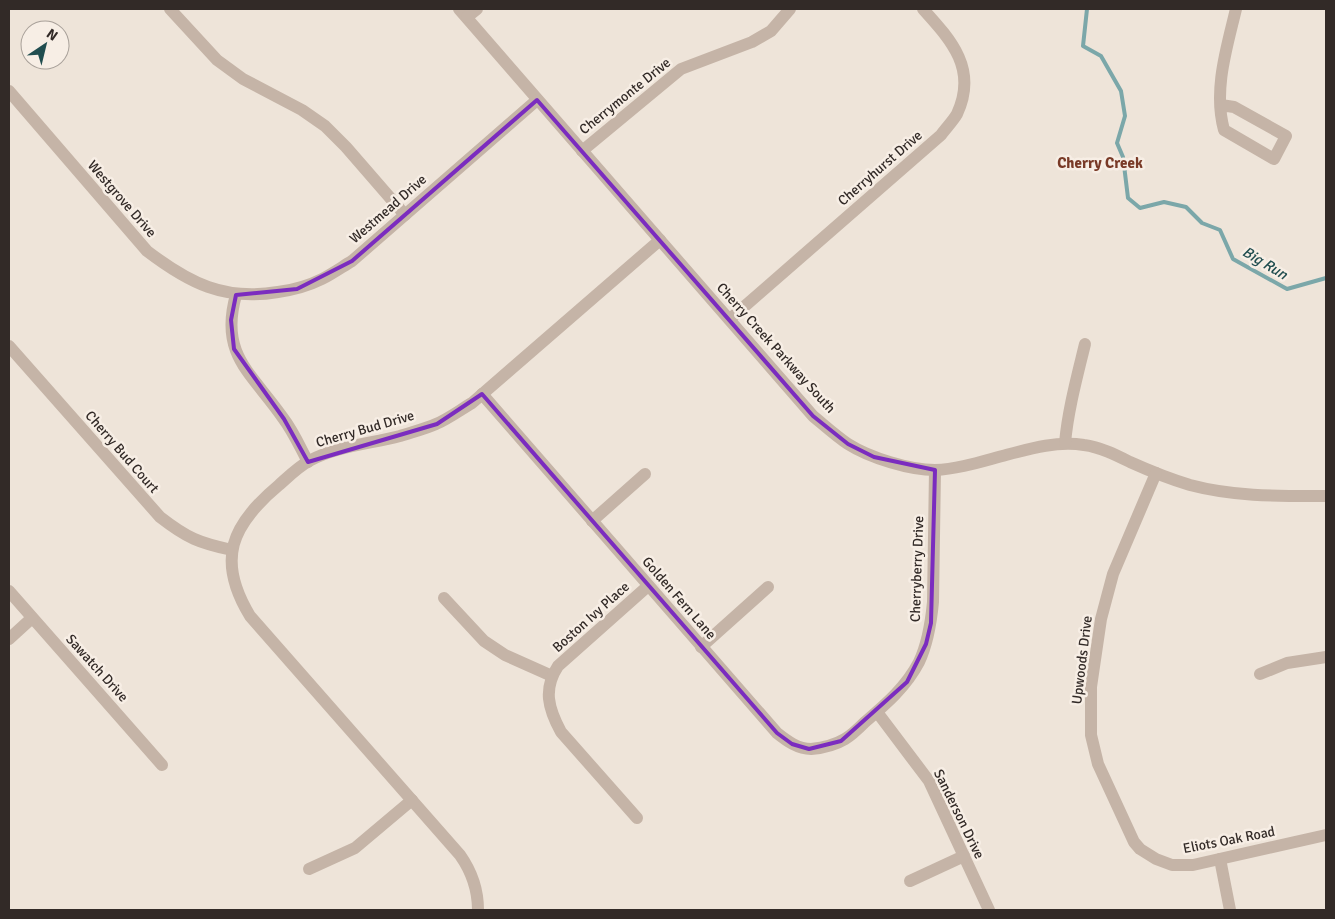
<svg xmlns="http://www.w3.org/2000/svg" width="1335" height="919" font-family="Signika,sans-serif">
  <style>
    .lines { fill: none; stroke-linecap: round; stroke-linejoin: round }
    .stream { stroke: #7ba7a9; stroke-width: 4 }
    .minor { stroke: #c5b4a7; stroke-width: 12 }
    .marked { fill: none; stroke: #7b2cbf; stroke-width: 4; stroke-linejoin: round }
    .labels { text-anchor: middle; dominant-baseline: central; stroke-width: 5; stroke-linejoin: round; paint-order: stroke }
    .street-label { font-size: 14px; fill: #322a27; stroke: #f7eee5 }
    .neighbourhood-label { font-size: 15px; font-weight: bold; fill: #793a27; stroke: #f7eee5 }
    .water-label { font-size: 15px; font-style: italic; fill: #204d4f; stroke: #f7eee5 }
  </style>
  <rect width="100%" height="100%" fill="#eee4d9"/>
  <g class="lines">
    <polyline class="stream" points="1087,9 1083,46 1101,56 1121,91 1125,116 1117,143 1123,157 1128,198 1140,208 1164,202 1186,207 1202,223 1220,230 1233,259 1287,289 1326,278"/>
    <g class="minor">
      <polyline points="170,9 217,60 243,79 302,110 325,126 346,147 405,215"/>
      <path d="M459,9L813,416C824,425 836,436 848,444C870,458 910,470 935,470C959,469 983,461 1006,455C1032,448 1057,441 1084,445C1100,447 1116,455 1130,462C1150,471 1170,479 1190,485C1235,497 1281,496 1326,496"/>
      <polyline points="467,17 477,9"/>
      <path d="M9,91L147,251C189,283 224,301 278,292C293,290 308,286 322,279C332,274 342,267 352,261L537,100"/>
      <path d="M1221,105L1234,107L1286,136L1274,159L1224,130C1213,90 1227,47 1236,9"/>
      <polyline points="582,151 681,69 752,42 771,31 790,9"/>
      <path d="M236,295C219,355 252,373 283,418C293,431 300,447 308,462"/>
      <path d="M730,319L941,135C946,128 953,121 957,114C978,69 951,40 923,9"/>
      <path d="M9,346L160,517C187,538 199,543 232,550"/>
      <path d="M482,394L777,733C787,741 798,749 811,749C822,748 835,745 845,739C852,735 859,728 865,722C886,704 906,687 919,662C928,643 931,623 933,602L935,470"/>
      <path d="M1065,443C1068,410 1077,377 1085,344"/>
      <polyline points="1156,473 1113,574 1101,619 1091,687 1091,735 1098,764 1134,842 1140,849 1156,859 1172,865 1193,865 1326,835"/>
      <polyline points="592,521 645,474"/>
      <polyline points="9,591 162,765"/>
      <polyline points="444,598 484,641 505,655 552,676"/>
      <polyline points="9,639 32,618"/>
      <polyline points="701,647 768,587"/>
      <polyline points="1260,674 1287,663 1326,657"/>
      <polyline points="877,712 929,781 989,910"/>
      <path d="M637,818L561,732C548,708 543,689 558,666L648,586"/>
      <polyline points="1220,859 1230,910"/>
      <polyline points="309,869 355,848 412,800"/>
      <polyline points="910,881 964,856"/>
      <path d="M478,910C478,889 472,872 460,855L250,616C216,560 231,525 279,485C288,477 298,467 309,461C336,446 370,444 400,436C412,432 425,429 436,424C448,419 460,410 472,403L660,240"/>
    </g>
  </g>
  <path class="marked" d="M537,100L813,416L848,444L874,457L935,470L931,623L926,644L907,682L841,741L809,749L792,744L777,733L482,394L437,424L308,462L284,419L234,349L231,320L236,295L297,289L352,261Z"/>
  <g class="labels">
    <g class="street-label">
      <text transform="translate(625 96) rotate(-39)">Cherrymonte Drive</text>
      <text transform="translate(880 168) rotate(-41)">Cherryhurst Drive</text>
      <text transform="translate(122 199) rotate(49)">Westgrove Drive</text>
      <text transform="translate(388 209) rotate(-41)">Westmead Drive</text>
      <text transform="translate(776 348) rotate(48)">Cherry Creek Parkway South</text>
      <text transform="translate(365 429) rotate(-16)">Cherry Bud Drive</text>
      <text transform="translate(122 452) rotate(49)">Cherry Bud Court</text>
      <text transform="translate(917 569) rotate(-88)">Cherryberry Drive</text>
      <text transform="translate(679 598) rotate(49)">Golden Fern Lane</text>
      <text transform="translate(591 617) rotate(-42)">Boston Ivy Place</text>
      <text transform="translate(1082 660) rotate(-83)">Upwoods Drive</text>
      <text transform="translate(97 668) rotate(48)">Sawatch Drive</text>
      <text transform="translate(959 814) rotate(64)">Sanderson Drive</text>
      <text transform="translate(1229 840) rotate(-11)">Eliots Oak Road</text>
    </g>
    <g class="neighbourhood-label">
      <text x="1100" y="163">Cherry Creek</text>
    </g>
    <g class="water-label">
      <text transform="translate(1265 263) rotate(31)">Big Run</text>
    </g>
  </g>
  <rect width="1335" height="919" fill="none" stroke="#322a27" stroke-width="20"/>
  <g transform="translate(45 45) rotate(35)"><circle r="24" fill="#f7eee5" stroke="#a8a099"/>
  <path d="M0-4L9 19L0 12L-9 19Z" fill="#204d4f"/>
  <text y="-8" font-size="14" font-weight="bold" text-anchor="middle" fill="#322a27">N</text>
  </g>
</svg>
